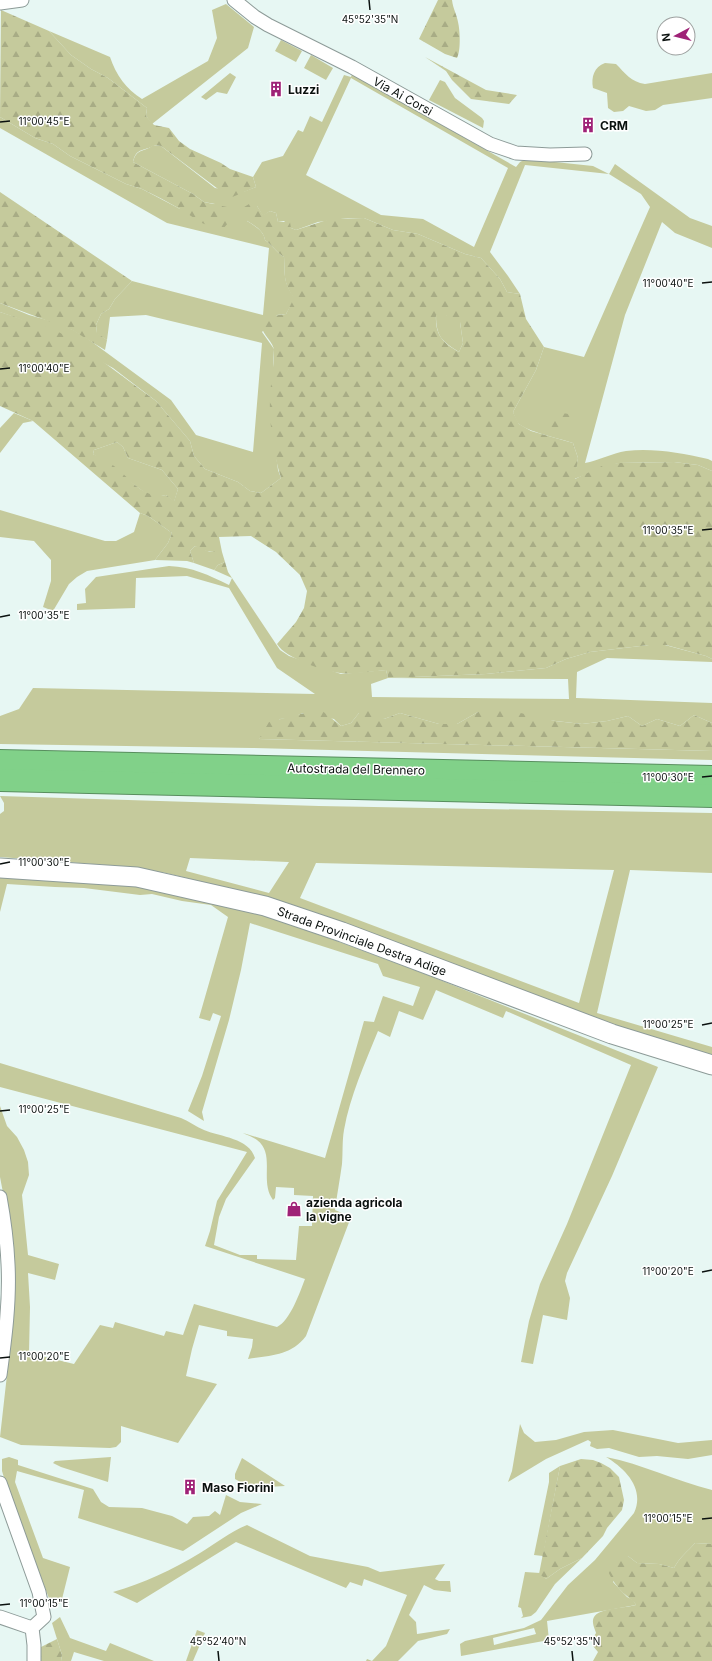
<svg xmlns="http://www.w3.org/2000/svg" width="712" height="1661" font-family="Inter,sans-serif">
  <style>
    .green { fill: #c5ca9c; fill-rule: evenodd }
    .forest { fill: url(#forest-firs); fill-rule: evenodd }
    .lines { fill: none; stroke-linecap: round; stroke-linejoin: round }
    .minor-casing { stroke: #8d9b98; stroke-width: 15 }
    .secondary-casing { stroke: #8d9b98; stroke-width: 21 }
    .motorway-casing { stroke: #588e5e; stroke-width: 24 }
    .minor { stroke: #fff; stroke-width: 13 }
    .secondary { stroke: #fff; stroke-width: 19 }
    .motorway { stroke: #81d189; stroke-width: 22 }
    .ticks { fill: none; stroke: #0b110f; stroke-width: 1.5 }
    .labels { text-anchor: middle; dominant-baseline: central; stroke-width: 3; stroke-linejoin: round; paint-order: stroke }
    .poi-label { font-size: 12px; font-weight: bold; fill: #0b110f; stroke: #fff; text-anchor: start }
    .street-label { font-size: 12px; fill: #0b110f; stroke: #fff }
    .ticks-label { font-size: 10px; text-anchor: middle; fill: #0b110f; stroke: #fff; stroke-width: 3; stroke-linejoin: round; paint-order: stroke }
  </style>
  <defs>
    <pattern id="forest-firs" width="22" height="20" patternUnits="userSpaceOnUse"><rect width="22" height="20" fill="#c5ca9c"/><path d="M5 1l3.5 6h-7zM16 11l3.5 6h-7z" fill="#a8ac85"/></pattern>
  </defs>
  <rect width="100%" height="100%" fill="#e7f7f3"/>
  <g class="green">
    <path d="M226,4L254,27L248,48L152,124L146,116L147,108L108,78L91,69L71,55L49,31L110,57C116,75 126,89 142,99L208,61L217,38L212,10Z"/>
    <polygon points="281,40 302,51 296,62 275,51"/>
    <polygon points="311,55 333,68 326,80 304,68"/>
    <path d="M605,63L616,64C625,73 631,82 645,84L712,73V98L663,105L655,110L646,111L629,106L623,111L614,112L608,108L607,93L593,88C591,77 594,67 605,63Z"/>
    <polygon points="230,73 236,77 227,94 217,92 206,100 201,97"/>
    <path d="M352,74L516,167L520,162L526,159L593,166L609,174L615,164L690,218L712,226V248L675,233L662,222L625,315L585,463C598,461 612,453 626,451C654,448 681,453 708,459L712,461V471L698,465L674,462L618,463L574,479L578,458L573,443C561,439 525,431 518,423C516,420 514,415 513,412L536,370L544,347L584,357L650,207L641,194L609,174L525,165L490,252L508,276L520,294L507,292L500,279L481,258L465,254L418,234L393,230L364,218H348L318,222L296,230L291,228L284,221L278,222L276,213L270,211L263,216L257,206L247,221C255,226 264,231 265,240C273,246 276,252 284,257C285,275 283,283 295,298L286,314L277,315L262,332L274,349L273,367L276,455L278,470L281,478L261,493L250,491L238,482L205,469L194,456L190,441L156,401L113,368L28,322L0,312V303L29,315L54,322L73,330L88,339L171,400L196,435L253,452L262,343L146,315L110,317L107,340L97,334L96,325L101,314L109,309L115,299L132,281L263,315L269,248L167,223L0,128V117L35,138L53,144L70,156L126,184L142,189L180,209L215,204L204,202L193,194L133,162C137,147 144,153 153,145L161,146L215,188L243,192L256,187L253,177L262,162L283,156L298,130L303,132L310,116L322,122L344,75L351,77ZM351,78L508,168L474,247L423,219L381,215L306,175Z"/>
    <polygon points="440,80 445,82 455,98 482,118 484,121 483,128 429,100"/>
    <path d="M436,315H446L460,322L463,343L459,352C442,341 436,337 436,315Z"/>
    <polygon points="14,413 33,421 23,423 0,453 0,428"/>
    <polygon points="117,442 123,447 128,458 162,470 178,489 174,502 166,495 156,497 144,492 93,454 94,450"/>
    <polygon points="0,510 105,541 116,541 134,532 140,513 148,516 172,533 168,543 155,560 87,571 77,577 69,584 53,611 43,607 51,581 51,560 34,541 0,537"/>
    <polygon points="195,546 210,552 222,552 225,562 218,565 214,570 194,563 190,551"/>
    <path d="M169,566C193,567 208,575 229,585L232,578L280,650L289,656L341,674L386,670L388,678L486,674L546,668L566,659L590,652L649,645H665L706,656L712,659V662L607,658L577,672L576,698L712,703V723L694,715L680,726L657,719L642,726L628,716L607,721L582,724L478,712L457,724H439L400,713L384,719L359,713L351,723L341,726L334,719L303,713L291,718L280,719L259,739L712,751V760L252,748L0,744V716L19,709L33,688L315,694L277,668L229,588L187,576L136,578L135,608L77,610V604L86,603L85,589L96,577ZM388,678L568,679L569,699L372,697L371,684Z"/>
    <path d="M0,796L319,806L712,813V873L630,870L597,1013L712,1047V1056L592,1020L269,898L166,873L132,867L0,857V814L4,811V803ZM190,858L288,862H289L269,893L186,871ZM316,863L614,870L579,1003L300,898Z"/>
    <path d="M0,874L135,885L246,909L337,941L425,974L658,1067L612,1176L567,1273L565,1281L570,1298L567,1320L543,1315L533,1364L521,1362L529,1321L540,1284L567,1224L631,1065L506,1011L503,1018L436,990L423,1020L399,1011L390,1037L378,1031C365,1063 350,1096 344,1130C342,1141 343,1153 342,1164C340,1179 337,1194 335,1210L351,1217L306,1336C291,1356 271,1355 248,1359L252,1347L253,1339L227,1336V1331L199,1325L192,1349L186,1376L217,1384L178,1443L121,1426V1442L116,1447L110,1448L21,1445L0,1437L9,1357L5,1203L0,1177V1106L7,1126L17,1137L24,1150L28,1162L29,1175L22,1195L28,1255L59,1264L55,1280L28,1273L30,1307L29,1353L74,1364L100,1325L113,1328L115,1322L164,1336L166,1331L183,1335L194,1304L277,1327C290,1321 300,1292 305,1279L205,1246L210,1231L217,1201L247,1152L0,1087V1063L181,1118C189,1121 196,1127 204,1130C221,1137 249,1138 255,1158L226,1199L219,1217L214,1245L240,1255H257V1259L296,1260L299,1226H312L313,1196L294,1195V1188L276,1187L275,1198L273,1200C259,1181 276,1154 257,1140C253,1137 247,1135 243,1133L325,1158L364,1021L374,1022L383,996L413,1006L420,987L383,976L378,964L250,923L241,970L229,1020L202,1112L204,1121L188,1111L202,1076L221,1016L213,1013L210,1021L199,1018L228,917L211,905L182,901L152,894L140,895L84,888L55,887L7,884L0,912Z"/>
    <polygon points="520,1424 524,1433 535,1442 556,1440 584,1432 613,1430 678,1443 712,1440 712,1455 688,1459 657,1456 639,1457 609,1448 597,1449 590,1446 591,1442 588,1440 546,1459 508,1482 512,1471"/>
    <polygon points="9,1457 18,1460 18,1465 93,1489 101,1502 109,1507 142,1508 172,1516 187,1524 193,1517 209,1516 215,1511 220,1515 226,1495 240,1502 262,1504 241,1513 183,1551 78,1518 84,1490 17,1471 15,1482 43,1558 70,1567 61,1603 52,1606 11,1500 2,1471 2,1459"/>
    <polygon points="111,1457 108,1482 61,1467 53,1463 55,1461"/>
    <path d="M606,1457C642,1464 676,1481 712,1490V1544L695,1543C688,1551 679,1558 674,1568L659,1564L637,1563L628,1556L613,1582L627,1597L633,1600L636,1605L547,1621L549,1640L461,1656L460,1644L465,1641L524,1628L541,1620L568,1585L595,1560L634,1513C645,1489 626,1469 606,1457ZM534,1628L536,1634L494,1645L493,1638Z"/>
    <polygon points="242,1458 285,1486 251,1488 235,1479 235,1474"/>
    <polygon points="560,1466 543,1556 534,1555 549,1482 549,1473"/>
    <path d="M247,1525L310,1556L368,1567L380,1572L445,1564L435,1579L439,1581H450L451,1592L434,1590L424,1585L409,1615L416,1622L417,1634L450,1629L447,1634L418,1641L398,1661H366L367,1659L372,1661L386,1646L407,1595L364,1579L362,1586L350,1582L346,1588L236,1542L137,1603L113,1592C144,1583 172,1570 200,1553C215,1544 230,1532 247,1525Z"/>
    <polygon points="582,1558 555,1584 536,1612 531,1616 521,1618 523,1616 521,1608 518,1607 525,1572 540,1573 540,1574 546,1579 560,1569"/>
    <polygon points="60,1617 70,1638 106,1651 110,1643 154,1661 104,1661 74,1652 71,1661 61,1661 62,1655 52,1623"/>
    <polygon points="197,1630 205,1633 193,1661 186,1661"/>
  </g>
  <g class="forest">
    <path d="M438,0H452C453,9 457,15 458,22C460,30 461,51 457,58L445,54L419,39Z"/>
    <path d="M1,10L49,31L71,55L91,69L108,78L147,108L146,116L154,125L169,128L179,141L190,149L221,163L230,169L253,177L256,187L230,198L161,146L154,145C144,152 136,147 133,162L193,194L204,202L227,207L230,221L221,231L202,223L180,209L162,199L142,189L126,184L70,156L53,144L35,138L0,117Z"/>
    <polygon points="425,57 486,90 517,95 509,104 471,99 452,80 446,71"/>
    <polygon points="0,192 132,281 115,299 109,309 101,314 96,325 97,333 107,340 105,350 72,330 0,303"/>
    <path d="M249,204L257,206L263,215L270,211L276,213L278,222H290L291,228L296,230L330,219L364,218L393,230L418,234L465,254L481,258L500,279L507,292L520,294L526,319L544,347L536,370L513,412L519,424L531,431L573,443L578,458L575,479L604,465L618,463L674,462L698,465L712,471V659L706,656L666,645H649L590,652L566,659L546,668L486,674L388,678L386,670C374,671 352,675 340,673C324,671 285,658 277,644L296,622L304,608L307,591L300,575L276,552L251,536L219,537L222,552C211,552 204,552 195,546L190,551L194,563L187,561L155,560L168,543L172,533L148,516L140,513L33,421L0,406V312L55,330L75,341L156,401L190,441L194,456L205,469L238,482L250,491L261,493L281,478C274,456 269,424 270,400C270,384 274,368 274,351C274,342 263,336 261,325C268,316 276,315 286,314L294,298C283,283 285,275 284,257C276,252 273,246 265,240C263,228 250,224 242,217L241,209ZM436,315H446L449,322H460L463,343L459,352C443,343 435,335 436,315ZM117,442L123,447L128,458L162,470L178,489L174,501L166,495C142,499 131,479 114,466C108,461 100,458 93,454L94,450Z"/>
    <polygon points="555,412 569,414 573,419 573,428 560,433 551,428 547,421"/>
    <polygon points="225,562 228,572 232,578 214,570 218,565"/>
    <polygon points="320,709 341,726 351,723 359,713 375,709 384,719 400,713 439,724 457,724 478,712 495,709 512,711 555,721 582,724 607,721 628,716 642,726 657,719 680,726 694,715 712,723 712,751 259,739 269,722"/>
    <polygon points="581,1459 593,1460 601,1463 610,1468 619,1477 624,1500 622,1510 607,1528 603,1536 582,1558 560,1569 546,1579 539,1574 560,1466"/>
    <path d="M695,1543L712,1544V1661H593L598,1652L593,1646V1638L596,1633C595,1629 591,1622 594,1617C599,1608 626,1608 636,1605C633,1600 631,1600 627,1596C615,1587 608,1573 603,1559L628,1556L637,1563L659,1564L674,1568C679,1558 688,1551 695,1543Z"/>
    <polygon points="57,1639 62,1655 61,1661 39,1661 41,1647"/>
  </g>
  <g class="lines">
    <g class="minor-casing">
      <g id="minor">
        <polyline points="234,0 255,17 268,25 352,67 490,144 516,153 550,155 585,154"/>
        <polyline points="0,3 22,0"/>
        <path d="M0,1197C4,1219 7,1241 8,1264C10,1301 5,1339 0,1375"/>
        <polyline points="0,1483 39,1592 44,1617 32,1628 34,1645 34,1661"/>
        <polyline points="0,1617 32,1628"/>
      </g>
    </g>
    <g class="secondary-casing">
      <polyline id="secondary" points="0,868 137,877 265,906 342,932 612,1034 712,1065"/>
    </g>
    <g class="motorway-casing">
      <g id="motorway">
        <polyline points="0,761 712,777"/>
        <polyline points="0,780 712,796"/>
      </g>
    </g>
    <use href="#minor" class="minor"/>
    <use href="#secondary" class="secondary"/>
    <use href="#motorway" class="motorway"/>
  </g>
  <path class="ticks" d="M369,0L370,10M0,122L10,121M702,283L712,282M0,369L10,368M702,530L712,529M0,617L10,615M702,777L712,776M0,864L10,862M702,1025L712,1023M0,1111L10,1110M702,1272L712,1270M0,1358L10,1357M702,1519L712,1518M0,1605L10,1604M218,1651L219,1661M572,1651L573,1661"/>
  <defs>
    <g id="building-bare" transform="scale(1.2)"><path d="M-4-6H4V6H1V3H-1V6H-4ZM-2.5-4.3h1.7v1.8h-1.7ZM.8-4.3h1.7v1.8H.8ZM-2.5-1h1.7V.8h-1.7ZM.8-1h1.7V.8H.8Z" fill="#9f2277" stroke="#fff" stroke-width="2.5" paint-order="stroke"/></g>
    <g id="shop-bare" transform="scale(1.2)"><path d="M-5-2.5h2.3a2.7 3.5 0 0 1 5.4 0H5L5.5 6h-11ZM-1.5-2.5h3a1.5 2.3 0 0 0-3 0Z" fill="#9f2277" stroke="#fff" stroke-width="2.5" paint-order="stroke"/></g>
  </defs>
  <g fill-rule="evenodd">
    <use href="#building-bare" x="276" y="89"/>
    <use href="#building-bare" x="588" y="125"/>
    <use href="#shop-bare" x="294" y="1209"/>
    <use href="#building-bare" x="190" y="1487"/>
  </g>
  <g class="labels">
    <g class="poi-label">
      <text x="288" y="89">Luzzi</text>
      <text x="600" y="125">CRM</text>
      <text x="306" y="1202">azienda agricola<tspan x="306" dy="14">la vigne</tspan></text>
      <text x="202" y="1487">Maso Fiorini</text>
    </g>
    <g class="street-label">
      <text transform="translate(403 96) rotate(29)">Via Ai Corsi</text>
      <text transform="translate(356 769) rotate(1)">Autostrada del Brennero</text>
      <text transform="translate(362 941) rotate(20)">Strada Provinciale Destra Adige</text>
    </g>
  </g>
  <g class="ticks-label">
    <text x="370" y="23">45°52'35"N</text>
    <text x="44" y="125">11°00'45"E</text>
    <text x="668" y="287">11°00'40"E</text>
    <text x="44" y="372">11°00'40"E</text>
    <text x="668" y="534">11°00'35"E</text>
    <text x="44" y="619">11°00'35"E</text>
    <text x="668" y="781">11°00'30"E</text>
    <text x="44" y="866">11°00'30"E</text>
    <text x="668" y="1028">11°00'25"E</text>
    <text x="44" y="1113">11°00'25"E</text>
    <text x="668" y="1275">11°00'20"E</text>
    <text x="44" y="1360">11°00'20"E</text>
    <text x="668" y="1522">11°00'15"E</text>
    <text x="44" y="1607">11°00'15"E</text>
    <text x="218" y="1645">45°52'40"N</text>
    <text x="572" y="1645">45°52'35"N</text>
  </g>
  <g transform="translate(676 36) rotate(263)"><circle r="19" fill="#ffffff" stroke="#9da09f"/>
  <path d="M0-3L7 15L0 10L-7 15Z" fill="#9f2277"/>
  <text y="-6" font-size="11" font-weight="bold" text-anchor="middle" fill="#0b110f">N</text>
  </g>
</svg>
